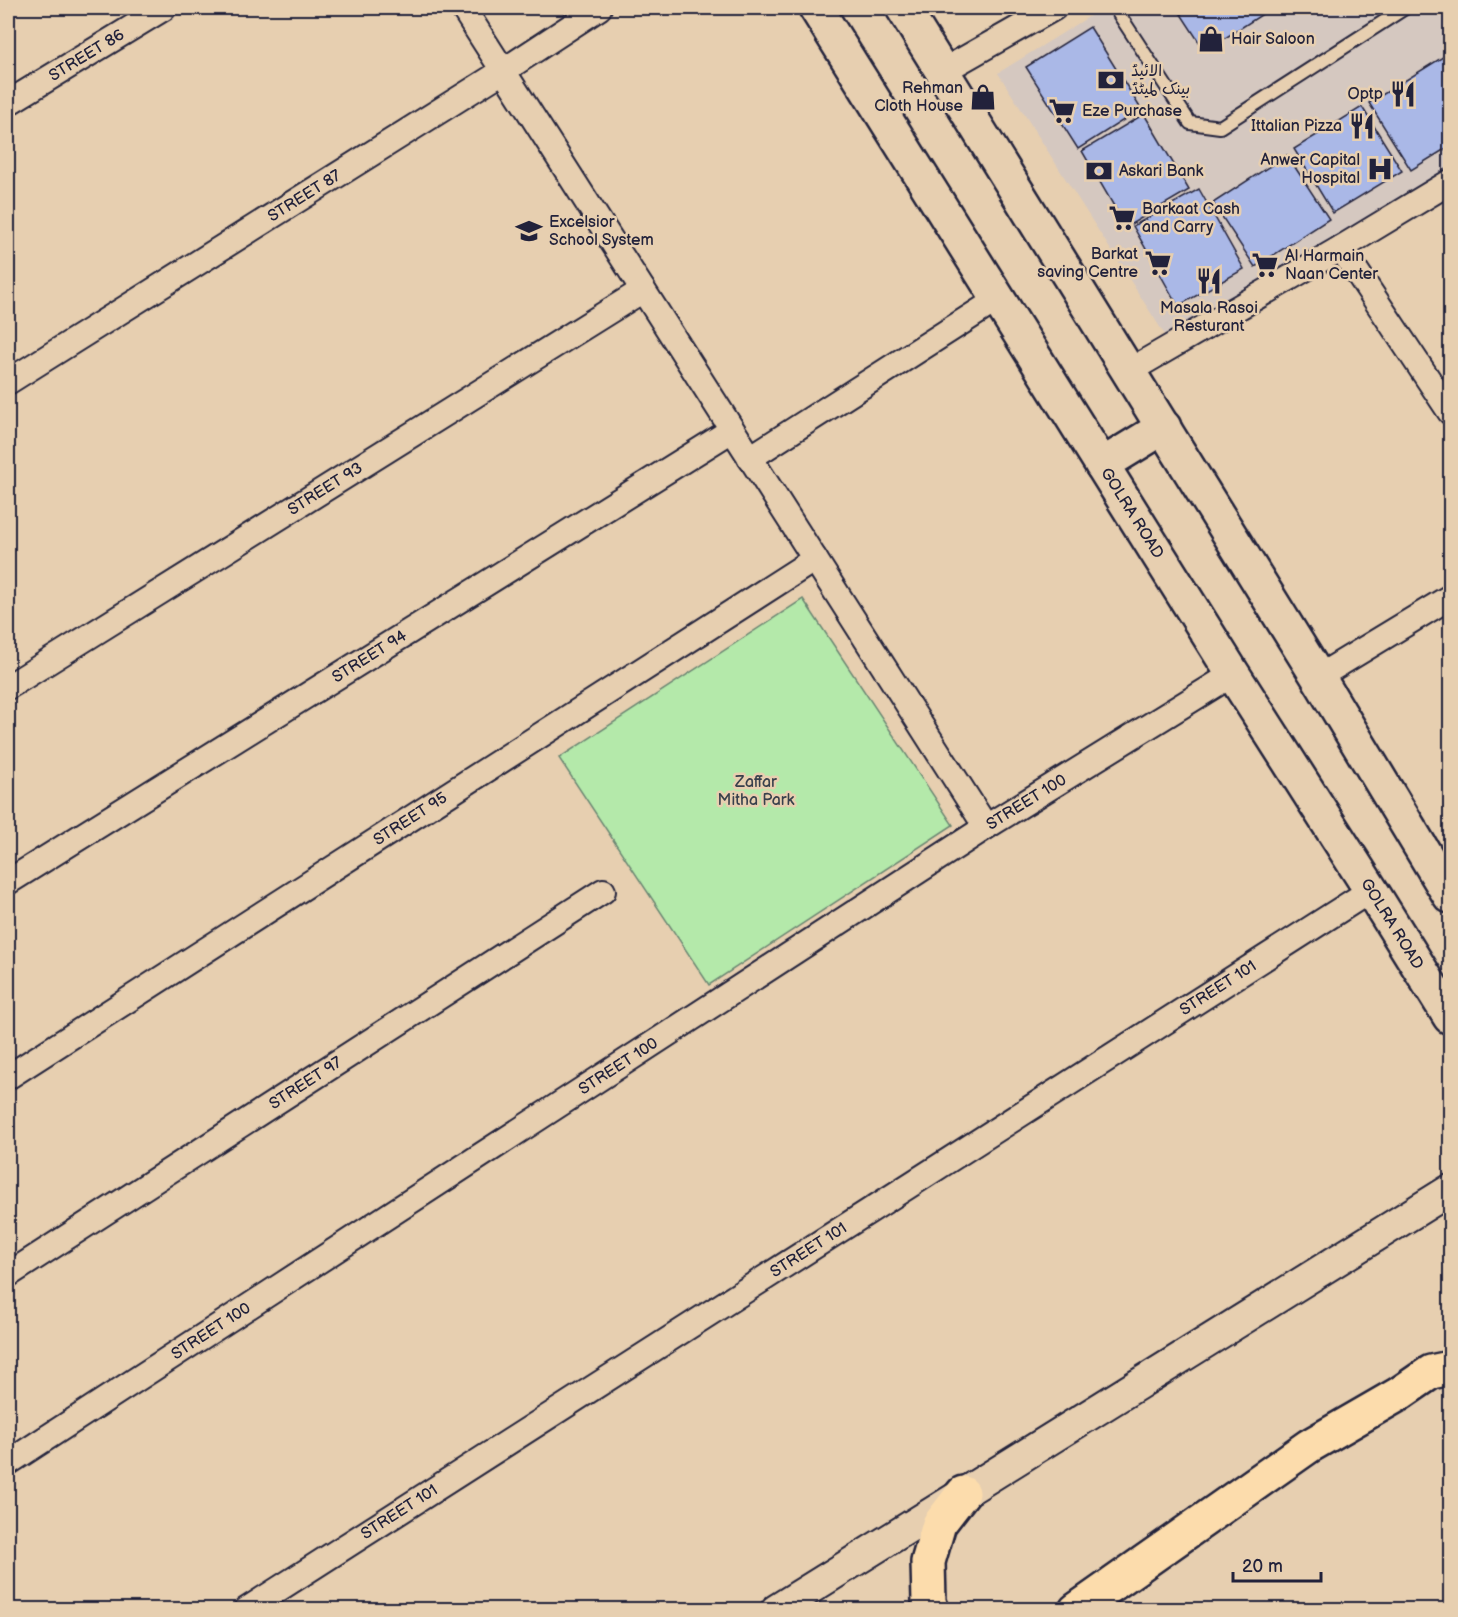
<svg xmlns="http://www.w3.org/2000/svg" width="1458" height="1617" font-family="'Balsamiq Sans','Playpen Sans Arabic',sans-serif">
  <style>
    .built { fill: #d5c8c0 }
    .green { fill: #b4e9aa; stroke: #6b8672; stroke-width: 1.5 }
    .building { fill: #aab8e7; stroke: #22223b; stroke-width: 1.5 }
    .lines { fill: none; stroke-linecap: round; stroke-linejoin: round }
    .service-casing { stroke: #22223b; stroke-width: 16 }
    .minor-casing { stroke: #22223b; stroke-width: 28 }
    .tertiary-casing { stroke: #22223b; stroke-width: 34 }
    .secondary-casing { stroke: #22223b; stroke-width: 38 }
    .trunk-casing { stroke: #22223b; stroke-width: 38 }
    .service { stroke: #e7cfb0; stroke-width: 12 }
    .minor { stroke: #e7cfb0; stroke-width: 24 }
    .tertiary { stroke: #e7cfb0; stroke-width: 30 }
    .secondary { stroke: #e7cfb0; stroke-width: 33 }
    .trunk { stroke: #fcdcac; stroke-width: 33 }
    .labels { text-anchor: middle; dominant-baseline: central; stroke-width: 5; stroke-linejoin: round; paint-order: stroke }
    .poi-label { font-size: 16px; fill: #22223b; stroke: #e7cfb0; text-anchor: start }
    .street-label { font-size: 16px; fill: #22223b; stroke: #e7cfb0 }
    .park-label { font-size: 16px; fill: #38404c; stroke: #e7cfb0 }
  </style>
  <rect width="100%" height="100%" fill="#e7cfb0"/>
  <filter id="ink" filterUnits="userSpaceOnUse"><feTurbulence type="fractalNoise" baseFrequency=".0167" numOctaves="2"/><feDisplacementMap in="SourceGraphic" scale="12" xChannelSelector="R" yChannelSelector="G"/><feConvolveMatrix kernelMatrix="1 2 1 2 8 2 1 2 1" color-interpolation-filters="sRGB"/></filter>
  <g filter="url(#ink)">
    <polygon class="built" points="1103,8 1450,8 1450,167 1172,346 998,73"/>
    <polygon class="green" points="803,599 953,825 709,985 559,758"/>
    <g class="building">
      <polygon points="1177,8 1272,8 1205,51"/>
      <polygon points="1090,27 1141,109 1078,149 1026,67"/>
      <polygon points="1446,55 1450,62 1450,146 1411,170 1369,103"/>
      <polygon points="1362,107 1402,171 1333,213 1294,149"/>
      <polygon points="1144,114 1189,190 1126,227 1082,151"/>
      <polygon points="1287,155 1329,219 1255,267 1213,203"/>
      <polygon points="1199,189 1244,269 1178,306 1133,226"/>
    </g>
    <g class="lines">
      <g class="service-casing">
        <polyline id="service" points="1115,8 1190,123 1220,127 1405,8"/>
      </g>
      <g class="minor-casing">
        <g id="minor">
          <polyline points="463,8 986,827"/>
          <polyline points="943,71 1054,8"/>
          <path id="s1" d="M8,103L164,8"/>
          <polyline points="1341,248 1450,412"/>
          <polyline points="1129,371 1341,248 1450,182"/>
          <path id="s2" d="M8,382L503,71L599,8"/>
          <polyline points="750,458 998,299"/>
          <polyline points="1318,677 1450,597"/>
          <path id="s3" d="M8,687L643,290"/>
          <path id="s4" d="M8,882L732,430"/>
          <path id="s5" d="M8,1077L815,559"/>
          <path id="s6" d="M8,1275L603,891"/>
          <path id="s7" d="M8,1463L986,827L1233,674"/>
          <path id="s8" d="M246,1610L1371,890"/>
        </g>
      </g>
      <g class="tertiary-casing">
        <polyline id="tertiary" points="776,1610 1450,1190"/>
      </g>
      <g class="secondary-casing">
        <g id="secondary">
          <path id="s9" d="M816,8L1233,674L1371,890L1450,1017"/>
          <polyline points="903,8 1318,677 1450,896"/>
          <polyline points="1102,465 1164,427"/>
        </g>
      </g>
      <g class="trunk-casing">
        <g id="trunk">
          <polyline points="932,1610 929,1602 928,1562 939,1524 963,1493"/>
          <polyline points="1076,1610 1309,1446 1399,1394 1431,1372 1450,1368"/>
        </g>
      </g>
      <use href="#service" class="service"/>
      <use href="#minor" class="minor"/>
      <use href="#tertiary" class="tertiary"/>
      <use href="#secondary" class="secondary"/>
      <use href="#trunk" class="trunk"/>
    </g>
  </g>
  <defs>
    <g id="shop-bare" transform="scale(2.07)"><path d="M-5-2.5h2.3a2.7 3.5 0 0 1 5.4 0H5L5.5 6h-11ZM-1.5-2.5h3a1.5 2.3 0 0 0-3 0Z" fill="#22223b" stroke="#e7cfb0" stroke-width="2.5" paint-order="stroke"/></g>
    <g id="bank-bare" transform="scale(2.07)"><path d="M-6-4H6V4H-6ZM0-2.3a2.3 2.3 0 1 0 0 4.6a2.3 2.3 0 1 0 0-4.6Z" fill="#22223b" stroke="#e7cfb0" stroke-width="2.5" paint-order="stroke"/></g>
    <g id="restaurant-bare" transform="scale(2.07)"><path d="M-5-6h1v4h1v-4h1v4h1v-4h1v5L-1.5 .5V6h-2V.5L-5-1ZM5-6V6H3V1.5H1.5Q1.5-4 5-6Z" fill="#22223b" stroke="#e7cfb0" stroke-width="2.5" paint-order="stroke"/></g>
    <g id="supermarket-bare" transform="scale(2.07)"><path d="M-6-5.5h2.5l.6 2H6L4.5 2H-2.5L-4.4-4H-6ZM-1.5 3.2a1.3 1.3 0 1 0 .1 0ZM3 3.2a1.3 1.3 0 1 0 .1 0Z" fill="#22223b" stroke="#e7cfb0" stroke-width="2.5" paint-order="stroke"/></g>
    <g id="hospital-bare" transform="scale(2.07)"><path d="M-5-5h3v3.5h4V-5h3V5h-3V1.5h-4V5h-3Z" fill="#22223b" stroke="#e7cfb0" stroke-width="2.5" paint-order="stroke"/></g>
    <g id="school-bare" transform="scale(2.07)"><path d="M0-5L7-2L0 1L-7-2ZM-4 1L0 2.5L4 1V4Q0 6-4 4Z" fill="#22223b" stroke="#e7cfb0" stroke-width="2.5" paint-order="stroke"/></g>
  </defs>
  <g fill-rule="evenodd">
    <use href="#shop-bare" x="1211" y="39"/>
    <use href="#bank-bare" x="1111" y="80"/>
    <use href="#restaurant-bare" x="1403" y="94"/>
    <use href="#shop-bare" x="983" y="97"/>
    <use href="#supermarket-bare" x="1062" y="111"/>
    <use href="#restaurant-bare" x="1362" y="126"/>
    <use href="#hospital-bare" x="1380" y="169"/>
    <use href="#bank-bare" x="1099" y="171"/>
    <use href="#supermarket-bare" x="1122" y="218"/>
    <use href="#school-bare" x="529" y="231"/>
    <use href="#supermarket-bare" x="1158" y="263"/>
    <use href="#supermarket-bare" x="1265" y="265"/>
    <use href="#restaurant-bare" x="1209" y="281"/>
  </g>
  <g class="labels">
    <g class="poi-label">
      <text x="1231" y="39">Hair Saloon</text>
      <text x="1131" y="71">الائیڈ<tspan x="1131" dy="18">بینک لمیٹڈ</tspan></text>
      <text x="963" y="88" text-anchor="end">Rehman<tspan x="963" dy="18">Cloth House</tspan></text>
      <text x="1383" y="94" text-anchor="end">Optp</text>
      <text x="1082" y="111">Eze Purchase</text>
      <text x="1342" y="126" text-anchor="end">Ittalian Pizza</text>
      <text x="1360" y="160" text-anchor="end">Anwer Capital<tspan x="1360" dy="18">Hospital</tspan></text>
      <text x="1119" y="171">Askari Bank</text>
      <text x="1142" y="209">Barkaat Cash<tspan x="1142" dy="18">and Carry</tspan></text>
      <text x="549" y="222">Excelsior<tspan x="549" dy="18">School System</tspan></text>
      <text x="1138" y="254" text-anchor="end">Barkat<tspan x="1138" dy="18">saving Centre</tspan></text>
      <text x="1285" y="256">Al Harmain<tspan x="1285" dy="18">Naan Center</tspan></text>
      <text x="1209" y="308" text-anchor="middle">Masala Rasoi<tspan x="1209" dy="18">Resturant</tspan></text>
    </g>
    <g class="street-label">
      <text stroke="none"><textPath href="#s1" startOffset="92">STREET 86</textPath></text>
      <text stroke="none"><textPath href="#s2" startOffset="350">STREET 87</textPath></text>
      <text stroke="none"><textPath href="#s3" startOffset="374">STREET 93</textPath></text>
      <text stroke="none"><textPath href="#s9" startOffset="596">GOLRA ROAD</textPath></text>
      <text stroke="none"><textPath href="#s4" startOffset="426">STREET 94</textPath></text>
      <text stroke="none"><textPath href="#s7" startOffset="1214">STREET 100</textPath></text>
      <text stroke="none"><textPath href="#s5" startOffset="478">STREET 95</textPath></text>
      <text stroke="none"><textPath href="#s9" startOffset="1082">GOLRA ROAD</textPath></text>
      <text stroke="none"><textPath href="#s8" startOffset="1154">STREET 101</textPath></text>
      <text stroke="none"><textPath href="#s7" startOffset="728">STREET 100</textPath></text>
      <text stroke="none"><textPath href="#s6" startOffset="354">STREET 97</textPath></text>
      <text stroke="none"><textPath href="#s8" startOffset="668">STREET 101</textPath></text>
      <text stroke="none"><textPath href="#s7" startOffset="242">STREET 100</textPath></text>
      <text stroke="none"><textPath href="#s8" startOffset="182">STREET 101</textPath></text>
    </g>
    <g class="park-label">
      <text x="756" y="782">Zaffar<tspan x="756" dy="18">Mitha Park</tspan></text>
    </g>
  </g>
  <rect width="1458" height="1617" fill="none" stroke="#e7cfb0" stroke-width="30"/>
  <rect x="15" y="15" width="1428" height="1587" fill="none" stroke="#22223b" stroke-width="2" filter="url(#ink)"/>
  <path d="M1233 1572v9h88v-9" fill="none" stroke="#22223b" stroke-width="3"/>
  <text x="1242" y="1572" font-size="18" fill="#22223b" stroke="#e7cfb0" stroke-width="4.5" paint-order="stroke">20 m</text>
</svg>
